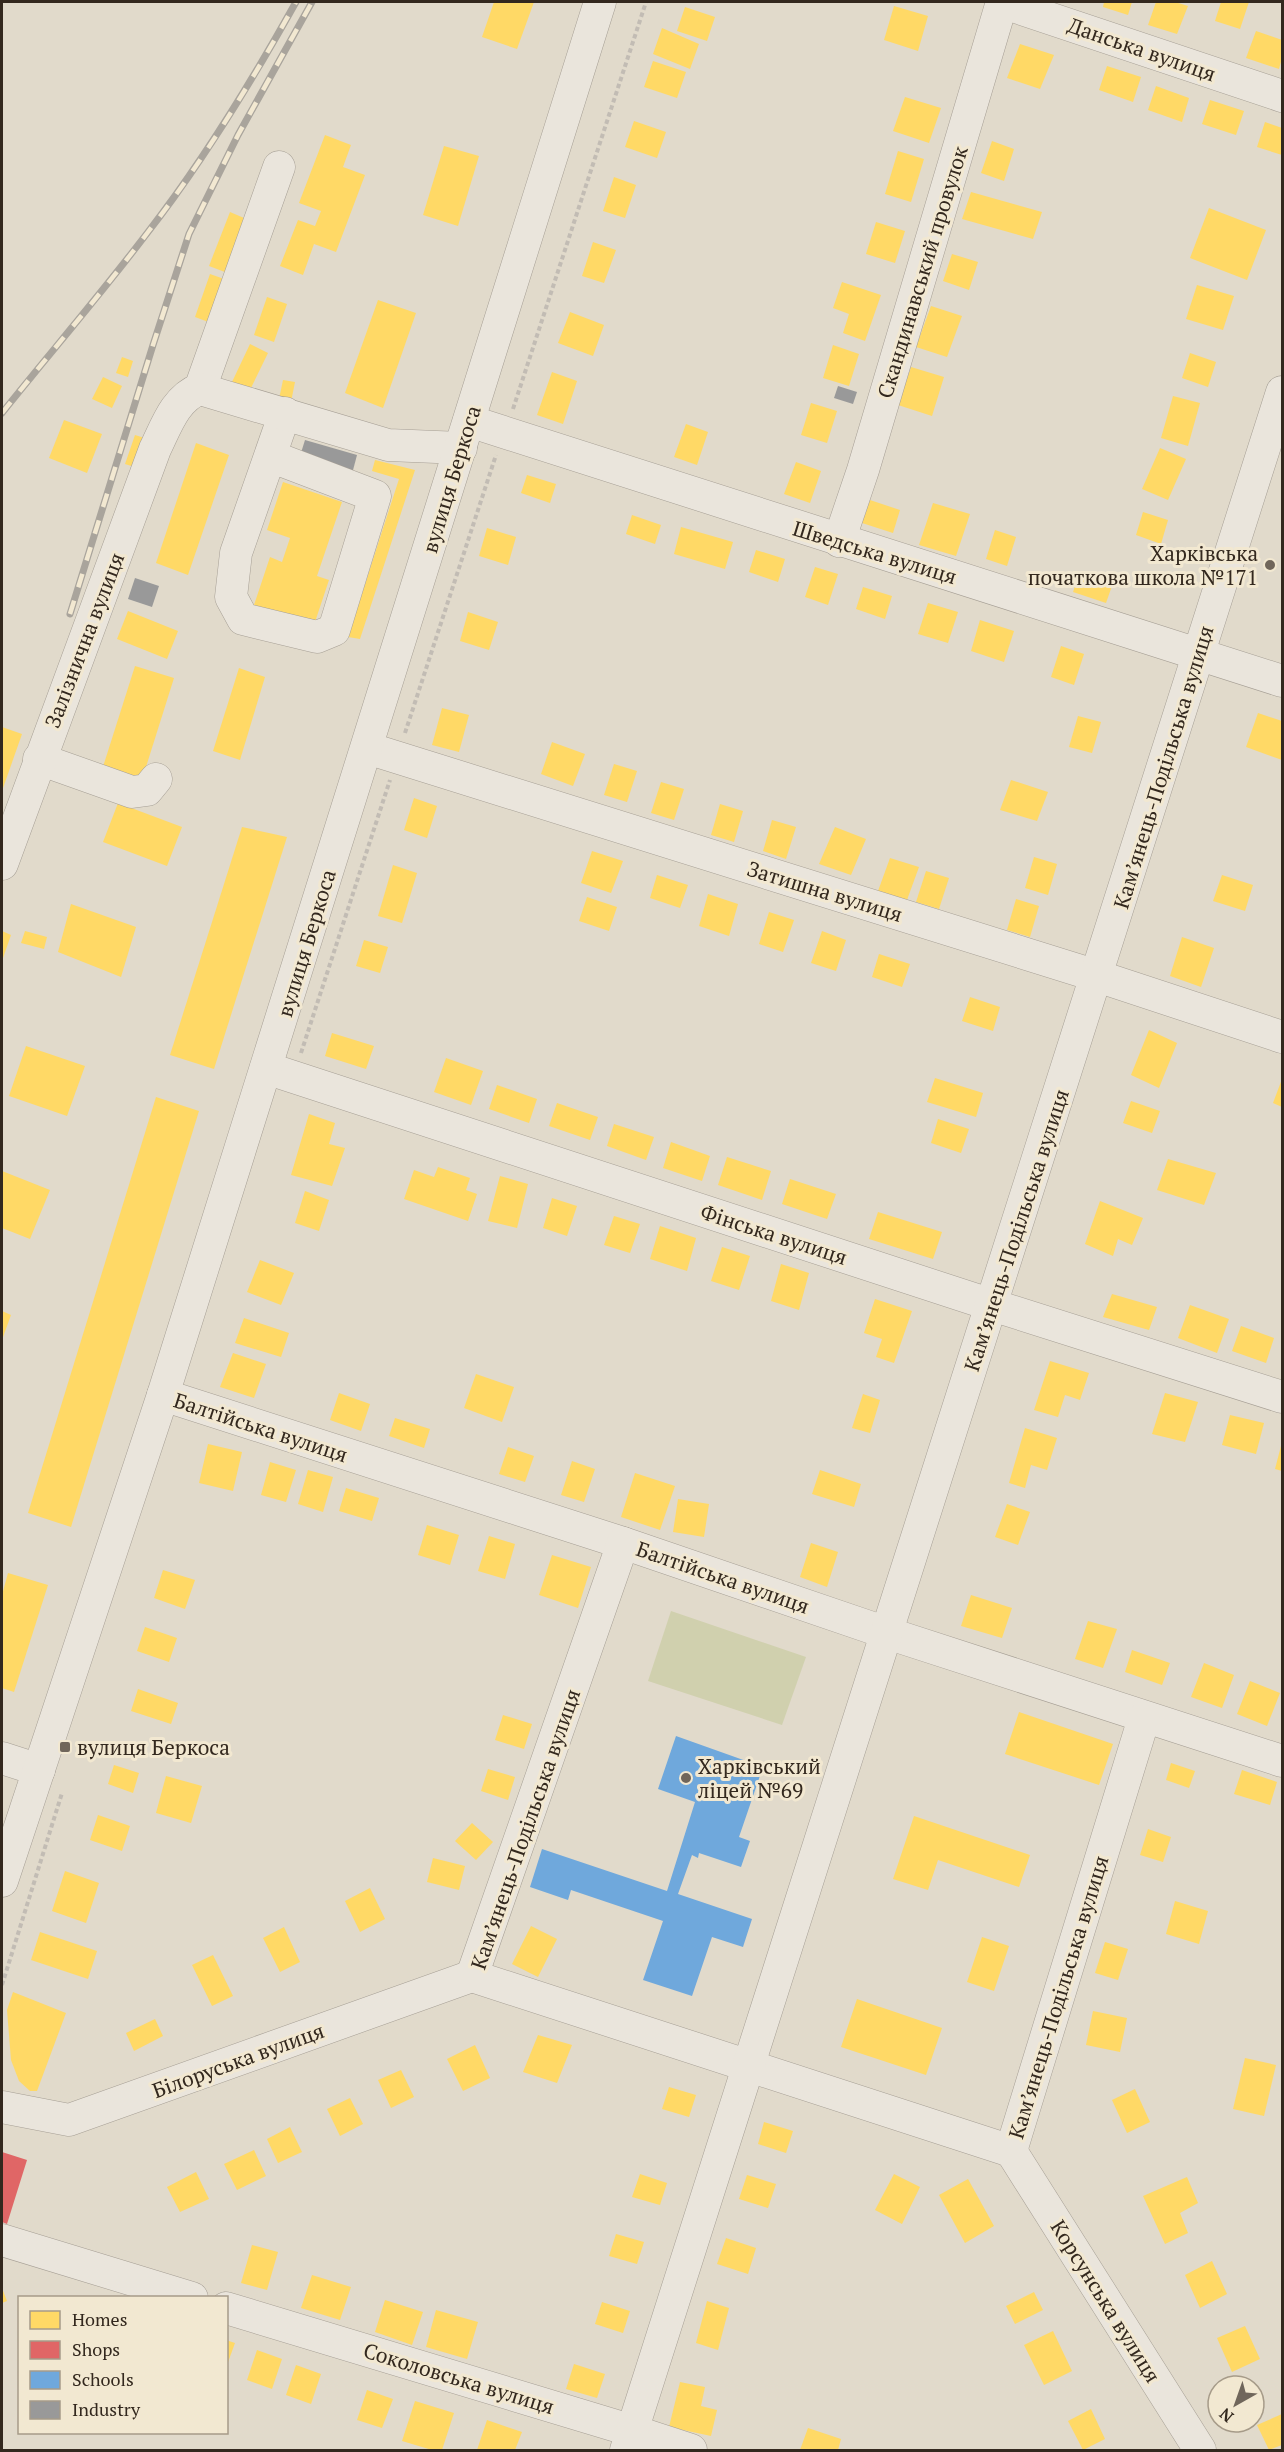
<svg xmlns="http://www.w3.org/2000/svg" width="1284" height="2452" font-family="'PT Serif',serif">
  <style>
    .green { fill: #d0d0ae }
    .homes { fill: #ffd966 }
    .shops { fill: #e06666 }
    .schools { fill: #6fa8dc }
    .industry { fill: #999 }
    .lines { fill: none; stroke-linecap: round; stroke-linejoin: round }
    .minor-casing { stroke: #a69f95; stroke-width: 33 }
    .path { stroke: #c2bcb4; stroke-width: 4; stroke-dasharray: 4.5 3; stroke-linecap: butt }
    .minor { stroke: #eae5dc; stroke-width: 32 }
    .rail-casing { stroke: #a9a49c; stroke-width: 7 }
    .rail { stroke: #f2e8d1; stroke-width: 4.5; stroke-dasharray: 14; stroke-linecap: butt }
    .poi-dot { fill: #70665b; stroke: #f2e8d1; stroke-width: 2 }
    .labels { text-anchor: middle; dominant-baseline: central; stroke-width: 6; stroke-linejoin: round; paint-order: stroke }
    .street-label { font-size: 21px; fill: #33281e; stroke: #f2e8d1 }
    .poi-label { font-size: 21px; fill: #33281e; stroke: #f2e8d1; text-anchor: start }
  </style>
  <rect width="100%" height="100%" fill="#e1dacb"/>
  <polygon class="green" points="671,1611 806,1657 782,1725 648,1681"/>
  <g class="homes">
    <polygon points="494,2 534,2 517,49 482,37"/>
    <polygon points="1104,2 1132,2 1128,15 1103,7"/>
    <polygon points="1156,2 1175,2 1188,6 1177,34 1148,25"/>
    <polygon points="1221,2 1249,2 1240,29 1215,21"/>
    <polygon points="894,6 928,16 918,51 884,40"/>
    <polygon points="685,7 715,17 707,41 677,31"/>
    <polygon points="662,28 699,44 690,69 653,54"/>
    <polygon points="1256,31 1282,40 1282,58 1279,69 1246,58"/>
    <polygon points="1020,44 1054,55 1040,89 1007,78"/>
    <polygon points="653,61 686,72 677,98 644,87"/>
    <polygon points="1107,66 1141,77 1133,102 1099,90"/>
    <polygon points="1156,86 1189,98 1182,122 1148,110"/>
    <polygon points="905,97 941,108 929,143 893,131"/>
    <polygon points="1210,100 1244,111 1236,135 1202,124"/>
    <polygon points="634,121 666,132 657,158 625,147"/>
    <polygon points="1265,122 1282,128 1282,155 1257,147"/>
    <polygon points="325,135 351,145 343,167 365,175 336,252 314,244 303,275 280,266 298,220 315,226 321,211 299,203"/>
    <polygon points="992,141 1014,149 1004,181 981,173"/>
    <polygon points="444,146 479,156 458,226 423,215"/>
    <polygon points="898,151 924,159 911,202 885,194"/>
    <polygon points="614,177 636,185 625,218 603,211"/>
    <polygon points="971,192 1042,212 1033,239 962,219"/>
    <polygon points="1209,208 1266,230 1247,280 1190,258"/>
    <polygon points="230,212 251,221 230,274 209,266"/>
    <polygon points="876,222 905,231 895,263 866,254"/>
    <polygon points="593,242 616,250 604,283 582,276"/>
    <polygon points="952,254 978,262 969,290 943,281"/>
    <polygon points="210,274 227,280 211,323 195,317"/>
    <polygon points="842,282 881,295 865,341 843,333 849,314 833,308"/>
    <polygon points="1197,285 1234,296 1223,330 1186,319"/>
    <polygon points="267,297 287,304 274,342 254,335"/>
    <polygon points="378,300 416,313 383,408 345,393"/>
    <polygon points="931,306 962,316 947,357 916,347"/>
    <polygon points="570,312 604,325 593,356 558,343"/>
    <polygon points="250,344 268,353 250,390 232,382"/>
    <polygon points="833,345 859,354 849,386 823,378"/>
    <polygon points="1190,353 1216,362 1208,387 1182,378"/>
    <polygon points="122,357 133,361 128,377 116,373"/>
    <polygon points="911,367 944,377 932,416 898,405"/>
    <polygon points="552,372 577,381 563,424 537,415"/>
    <polygon points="103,377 122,386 112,408 92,399"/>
    <polygon points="283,380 295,382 291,402 279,399"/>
    <polygon points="1173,396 1200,403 1188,446 1161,438"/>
    <polygon points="811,403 837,411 827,443 801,435"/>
    <polygon points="64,420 102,434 87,473 49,458"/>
    <polygon points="686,424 708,432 697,465 674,457"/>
    <polygon points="135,435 154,441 144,470 125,464"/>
    <polygon points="196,443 229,455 188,575 156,563"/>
    <polygon points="1160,448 1186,459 1168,500 1142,489"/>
    <polygon points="375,460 415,470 360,639 348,637 399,479 372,471"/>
    <polygon points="796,462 821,471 810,503 784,494"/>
    <polygon points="527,475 556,484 550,503 521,493"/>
    <polygon points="283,482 342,502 317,576 329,580 313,628 253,608 270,557 282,562 290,538 267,530"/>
    <polygon points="870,500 900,510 893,533 862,523"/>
    <polygon points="933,503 970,514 956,556 919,545"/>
    <polygon points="1143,512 1168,520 1161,544 1136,535"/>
    <polygon points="632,515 661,525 655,544 626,534"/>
    <polygon points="681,527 733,542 725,569 674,554"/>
    <polygon points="487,528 516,537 508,565 479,556"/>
    <polygon points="995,530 1016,537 1007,566 986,559"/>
    <polygon points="756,550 785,559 778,582 749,572"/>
    <polygon points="815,567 838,574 828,605 805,597"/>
    <polygon points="1080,572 1113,583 1106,603 1073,592"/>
    <polygon points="863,587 892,596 885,619 856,609"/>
    <polygon points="928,603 958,612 948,643 918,634"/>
    <polygon points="128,611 178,631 167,659 117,639"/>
    <polygon points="468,612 498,622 489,650 460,641"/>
    <polygon points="980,620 1014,631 1004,662 971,651"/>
    <polygon points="1061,646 1084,654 1074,685 1051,677"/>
    <polygon points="135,666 174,678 140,786 101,773"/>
    <polygon points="239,668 265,677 240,760 213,751"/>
    <polygon points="442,708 469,715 459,752 432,745"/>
    <polygon points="1258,713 1282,721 1282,760 1246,747"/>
    <polygon points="1078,716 1101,722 1092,753 1069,747"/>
    <polygon points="2,727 22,734 2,791"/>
    <polygon points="552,742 585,754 573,786 541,774"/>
    <polygon points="614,764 637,771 627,802 604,795"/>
    <polygon points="1011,780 1048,792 1037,821 1000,810"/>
    <polygon points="661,782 684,789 674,820 651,813"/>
    <polygon points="414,798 437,806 427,838 404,830"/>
    <polygon points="118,803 182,827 167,866 103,842"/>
    <polygon points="720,804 743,811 734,842 711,835"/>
    <polygon points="772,820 796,827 786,859 763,851"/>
    <polygon points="242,827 287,837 214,1069 170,1055"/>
    <polygon points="835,827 866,839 851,875 819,864"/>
    <polygon points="592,851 623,861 611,893 581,883"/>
    <polygon points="1034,857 1057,864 1048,895 1025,888"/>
    <polygon points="890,858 919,867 907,900 878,891"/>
    <polygon points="393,865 417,873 402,923 378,916"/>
    <polygon points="926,871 949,878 939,909 916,902"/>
    <polygon points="657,875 688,885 680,908 650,898"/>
    <polygon points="1222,875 1253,885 1245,911 1213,901"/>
    <polygon points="708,894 738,904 729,936 699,926"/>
    <polygon points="587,897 617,907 609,931 579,921"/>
    <polygon points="1016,899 1039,906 1030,937 1007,930"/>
    <polygon points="71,904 136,927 121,977 58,952"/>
    <polygon points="769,912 794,920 783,952 759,944"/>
    <polygon points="2,931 11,935 2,961"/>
    <polygon points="25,931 47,937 44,949 21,943"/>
    <polygon points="822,931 846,940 836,971 811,963"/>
    <polygon points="1182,937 1214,948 1201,987 1170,976"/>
    <polygon points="364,940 388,947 380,973 356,966"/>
    <polygon points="879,954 910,964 902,987 872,977"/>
    <polygon points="970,997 1000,1007 993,1031 962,1021"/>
    <polygon points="1149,1030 1177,1043 1159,1088 1131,1075"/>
    <polygon points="332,1033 374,1046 366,1069 325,1056"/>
    <polygon points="26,1046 85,1066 67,1116 9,1096"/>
    <polygon points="446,1058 483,1071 471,1105 434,1092"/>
    <polygon points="935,1078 983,1093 976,1117 927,1102"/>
    <polygon points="1282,1079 1282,1107 1273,1103"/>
    <polygon points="497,1085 537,1099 529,1123 489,1109"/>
    <polygon points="156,1097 199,1111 71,1527 28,1513"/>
    <polygon points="1131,1101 1160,1111 1152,1133 1123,1123"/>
    <polygon points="557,1103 598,1117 590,1140 549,1126"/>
    <polygon points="309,1114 335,1123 329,1144 345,1148 332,1186 291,1175"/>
    <polygon points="938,1119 969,1129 961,1153 931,1143"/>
    <polygon points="614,1124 654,1137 646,1160 607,1146"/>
    <polygon points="671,1142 710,1156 702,1181 663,1168"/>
    <polygon points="727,1157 771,1171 762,1200 718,1185"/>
    <polygon points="1168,1159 1216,1173 1204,1205 1157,1190"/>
    <polygon points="438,1167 470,1178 466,1190 477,1194 468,1221 404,1199 414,1170 434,1177"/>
    <polygon points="2,1171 50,1190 30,1239 2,1228"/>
    <polygon points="500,1176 528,1184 517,1228 488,1221"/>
    <polygon points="790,1179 836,1194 827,1219 782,1204"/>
    <polygon points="305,1191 329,1200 319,1231 295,1223"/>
    <polygon points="552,1198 577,1206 567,1236 543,1228"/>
    <polygon points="1100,1201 1143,1218 1132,1245 1118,1239 1113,1256 1085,1244"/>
    <polygon points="878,1212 942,1232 933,1259 869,1239"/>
    <polygon points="614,1216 640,1224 630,1253 604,1245"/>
    <polygon points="660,1226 696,1238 687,1271 650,1259"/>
    <polygon points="722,1247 750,1256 739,1290 711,1281"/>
    <polygon points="260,1260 294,1273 281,1305 247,1292"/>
    <polygon points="781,1264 809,1273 799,1310 771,1301"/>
    <polygon points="1112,1294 1157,1307 1149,1330 1103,1317"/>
    <polygon points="875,1299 912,1311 894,1363 876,1357 882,1339 864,1333"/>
    <polygon points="1190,1305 1229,1319 1217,1353 1178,1338"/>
    <polygon points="2,1311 11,1315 2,1340"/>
    <polygon points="244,1318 289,1333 281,1357 235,1343"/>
    <polygon points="1241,1326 1274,1338 1266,1363 1232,1351"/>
    <polygon points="233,1353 266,1364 254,1398 220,1387"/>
    <polygon points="1050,1361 1089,1373 1080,1400 1065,1395 1058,1417 1034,1410"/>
    <polygon points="476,1374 514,1387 502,1422 464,1408"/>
    <polygon points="339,1393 370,1404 361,1431 330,1420"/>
    <polygon points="1165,1393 1198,1402 1185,1442 1152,1434"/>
    <polygon points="863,1394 880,1400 870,1433 852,1428"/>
    <polygon points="1230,1415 1264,1423 1256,1454 1222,1445"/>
    <polygon points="395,1418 430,1429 424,1448 389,1436"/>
    <polygon points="1025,1428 1057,1438 1047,1470 1031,1465 1025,1488 1009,1483"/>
    <polygon points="1282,1442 1282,1471 1275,1469"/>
    <polygon points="208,1444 242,1452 233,1491 199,1483"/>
    <polygon points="508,1447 534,1456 525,1482 499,1474"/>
    <polygon points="572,1461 595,1469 584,1502 561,1495"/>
    <polygon points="270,1462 296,1470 286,1502 261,1495"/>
    <polygon points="308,1470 333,1477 323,1512 298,1504"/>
    <polygon points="820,1470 861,1484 854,1507 812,1494"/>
    <polygon points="635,1473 675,1486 660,1530 621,1517"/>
    <polygon points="346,1488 379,1498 372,1521 339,1511"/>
    <polygon points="678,1499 709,1504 704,1537 673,1532"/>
    <polygon points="1007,1504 1030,1512 1018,1545 995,1537"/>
    <polygon points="427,1525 459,1535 450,1565 418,1555"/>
    <polygon points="489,1536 515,1544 505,1579 478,1571"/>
    <polygon points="811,1543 838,1552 827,1587 800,1577"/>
    <polygon points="552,1555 591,1567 578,1608 539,1595"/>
    <polygon points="163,1570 195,1580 185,1609 154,1598"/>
    <polygon points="8,1573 48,1585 14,1692 2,1688 2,1595"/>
    <polygon points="971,1595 1012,1608 1002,1638 961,1626"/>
    <polygon points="1088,1621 1117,1629 1103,1668 1075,1659"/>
    <polygon points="145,1627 177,1638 169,1662 137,1651"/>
    <polygon points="1132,1650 1170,1663 1162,1685 1125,1672"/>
    <polygon points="1204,1663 1234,1675 1222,1708 1191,1697"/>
    <polygon points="1250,1681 1280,1693 1267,1726 1237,1714"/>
    <polygon points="138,1689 178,1703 171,1724 131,1711"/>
    <polygon points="1019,1712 1113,1744 1099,1785 1005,1754"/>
    <polygon points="503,1715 532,1724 524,1749 495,1740"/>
    <polygon points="1171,1763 1195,1771 1189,1788 1166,1780"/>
    <polygon points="114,1765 139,1773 133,1793 108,1784"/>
    <polygon points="488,1769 515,1777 508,1800 481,1791"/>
    <polygon points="1242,1770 1277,1782 1270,1805 1234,1794"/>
    <polygon points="166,1776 202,1786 191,1823 156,1813"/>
    <polygon points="98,1815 130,1826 122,1851 90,1840"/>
    <polygon points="914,1816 1030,1855 1019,1887 938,1860 928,1890 893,1879"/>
    <polygon points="472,1823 493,1842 476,1860 455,1841"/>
    <polygon points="1148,1829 1171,1837 1163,1862 1140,1855"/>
    <polygon points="433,1858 465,1866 459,1890 427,1882"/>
    <polygon points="65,1871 99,1883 86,1923 52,1911"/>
    <polygon points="370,1888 385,1919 360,1932 345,1901"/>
    <polygon points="1175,1901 1208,1911 1199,1944 1166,1934"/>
    <polygon points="531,1926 557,1939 538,1977 512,1964"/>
    <polygon points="284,1927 300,1962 280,1972 263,1938"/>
    <polygon points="40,1932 97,1951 88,1979 31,1960"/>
    <polygon points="982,1937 1009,1946 994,1991 967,1982"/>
    <polygon points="1105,1942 1128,1949 1118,1980 1095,1973"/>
    <polygon points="213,1955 233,1996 212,2006 192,1965"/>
    <polygon points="13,1992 66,2013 37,2091 30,2091 19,2081 11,2060 7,2010"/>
    <polygon points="857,1999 942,2028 926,2075 841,2047"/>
    <polygon points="1093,2011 1127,2018 1120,2052 1086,2045"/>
    <polygon points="155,2019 163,2036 134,2051 126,2033"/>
    <polygon points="538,2035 572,2045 557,2083 523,2072"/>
    <polygon points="475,2045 490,2078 463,2091 447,2059"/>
    <polygon points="1245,2058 1276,2065 1264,2116 1233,2109"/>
    <polygon points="401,2070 414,2097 391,2108 378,2080"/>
    <polygon points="669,2087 696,2095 689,2117 662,2109"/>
    <polygon points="1135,2089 1150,2122 1127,2133 1112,2100"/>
    <polygon points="350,2098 363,2124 340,2136 327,2109"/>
    <polygon points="764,2122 793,2131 786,2153 758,2144"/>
    <polygon points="290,2127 302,2152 278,2163 267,2139"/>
    <polygon points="254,2150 266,2176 237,2190 224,2164"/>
    <polygon points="196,2172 209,2199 180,2212 167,2187"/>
    <polygon points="640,2174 667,2183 660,2205 632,2197"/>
    <polygon points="894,2174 920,2187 902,2224 875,2210"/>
    <polygon points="747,2175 776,2184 768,2208 739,2199"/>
    <polygon points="1187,2177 1198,2203 1180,2213 1188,2233 1165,2244 1143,2196"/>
    <polygon points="968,2179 994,2226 965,2243 939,2195"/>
    <polygon points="616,2234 644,2242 637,2264 609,2256"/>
    <polygon points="726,2238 756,2248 748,2274 717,2264"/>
    <polygon points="252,2245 278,2252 267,2290 241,2283"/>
    <polygon points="1212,2261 1227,2294 1200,2308 1185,2275"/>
    <polygon points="312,2275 351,2287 340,2320 301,2308"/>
    <polygon points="2,2288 7,2301 2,2303"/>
    <polygon points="1034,2292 1043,2310 1015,2324 1006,2306"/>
    <polygon points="385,2300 423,2312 412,2345 375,2332"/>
    <polygon points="707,2301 729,2308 718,2350 696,2343"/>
    <polygon points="602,2302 630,2311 623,2333 595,2324"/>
    <polygon points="436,2310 478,2322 467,2359 426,2347"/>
    <polygon points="1245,2326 1260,2359 1232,2372 1217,2338"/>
    <polygon points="1053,2331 1072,2371 1044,2385 1024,2345"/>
    <polygon points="226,2340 235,2343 227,2365 226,2365"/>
    <polygon points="257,2350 282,2359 272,2389 247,2380"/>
    <polygon points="574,2364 605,2374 597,2398 566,2389"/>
    <polygon points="296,2365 321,2374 311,2404 286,2395"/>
    <polygon points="680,2382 705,2387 701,2406 717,2410 711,2436 669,2427"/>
    <polygon points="367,2390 393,2399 382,2428 357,2420"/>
    <polygon points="415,2401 454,2413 442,2450 432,2450 402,2441"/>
    <polygon points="1091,2409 1105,2439 1083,2450 1068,2421"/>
    <polygon points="1282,2414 1282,2445 1269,2450 1257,2425"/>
    <polygon points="487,2420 522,2432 515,2450 477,2450"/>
    <polygon points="808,2428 841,2439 838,2450 800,2450"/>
  </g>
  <polygon class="shops" points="2,2152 27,2160 7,2224 2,2222"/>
  <polygon class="schools" points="676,1736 763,1767 739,1837 750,1841 741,1867 699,1853 698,1858 692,1855 678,1894 752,1919 743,1947 712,1937 692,1996 643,1980 663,1921 571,1890 568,1900 530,1887 542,1849 667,1891 695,1802 658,1789"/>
  <g class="industry">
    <polygon points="838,386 857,392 853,404 834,398"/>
    <polygon points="305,440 357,455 352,474 299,459"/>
    <polygon points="135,578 159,586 152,607 128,599"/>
  </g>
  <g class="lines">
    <g class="minor-casing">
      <g id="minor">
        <polyline points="1001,2 1282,96"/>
        <polyline points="200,389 279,167"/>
        <polyline points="469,421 1282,681"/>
        <polyline points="270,456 375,496 334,630 317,637 243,619 231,597 236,553 285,413"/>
        <polyline points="839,541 863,470 1002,2"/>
        <polyline points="367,748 1097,976 1282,1037"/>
        <polyline points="39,759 132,792 147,790 156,779"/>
        <path d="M2,864L155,449C166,427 175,398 200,389L388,445L461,448"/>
        <polyline points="266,1068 992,1305 1282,1397"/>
        <polyline points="163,1395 623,1543 887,1633 1282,1761"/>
        <polyline points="623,1543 472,1976 1011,2151 1144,1718"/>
        <polyline points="2,1758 39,1770"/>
        <polyline points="2,1881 163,1395 600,2"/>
        <polyline points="2,2107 69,2120 472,1976"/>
        <polyline points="1011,2151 1200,2450"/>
        <polyline points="2,2240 192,2298"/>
        <polyline points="226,2308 633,2431 691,2450"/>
        <polyline points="626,2450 1282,392"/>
      </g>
    </g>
    <g class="path">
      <polyline points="513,409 646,2"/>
      <polyline points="405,733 496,455"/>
      <polyline points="301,1053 390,780"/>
      <polyline points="2,1985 62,1793"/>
    </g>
    <use href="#minor" class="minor"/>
    <g class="rail-casing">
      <g id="rail">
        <path d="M2,413C50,353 101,294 148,232C204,160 252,81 296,2"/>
        <polyline points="70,614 153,345 189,234 238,135 312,2"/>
      </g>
    </g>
    <use href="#rail" class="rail"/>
  </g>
  <g class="poi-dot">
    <circle cx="1270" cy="565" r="6"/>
    <rect x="59" y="1741" width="12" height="12" rx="3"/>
    <circle cx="686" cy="1778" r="6"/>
  </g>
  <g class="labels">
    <g class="street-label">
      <text transform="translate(1142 49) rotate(19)">Данська вулиця</text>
      <text transform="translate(922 272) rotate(-73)">Скандинавський провулок</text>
      <text transform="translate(451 479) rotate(-73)">вулиця Беркоса</text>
      <text transform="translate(875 552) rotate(17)">Шведська вулиця</text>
      <text transform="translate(84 640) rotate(-69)">Залізнична вулиця</text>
      <text transform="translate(1163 767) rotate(-73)">Кам’янець-Подільська вулиця</text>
      <text transform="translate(825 891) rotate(17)">Затишна вулиця</text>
      <text transform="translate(306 943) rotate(-73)">вулиця Беркоса</text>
      <text transform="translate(1016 1230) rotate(-72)">Кам’янець-Подільська вулиця</text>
      <text transform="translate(774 1234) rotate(18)">Фінська вулиця</text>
      <text transform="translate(261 1427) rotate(18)">Балтійська вулиця</text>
      <text transform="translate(723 1577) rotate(19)">Балтійська вулиця</text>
      <text transform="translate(525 1829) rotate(-71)">Кам’янець-Подільська вулиця</text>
      <text transform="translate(1058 1997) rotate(-73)">Кам’янець-Подільська вулиця</text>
      <text transform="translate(238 2060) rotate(-20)">Білоруська вулиця</text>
      <text transform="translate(1106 2301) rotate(58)">Корсунська вулиця</text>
      <text transform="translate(459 2378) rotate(17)">Соколовська вулиця</text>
    </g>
    <g class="poi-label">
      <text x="1258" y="553" text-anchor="end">Харківська<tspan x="1258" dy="24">початкова школа №171</tspan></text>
      <text x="77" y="1747">вулиця Беркоса</text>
      <text x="698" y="1766">Харківський<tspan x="698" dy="24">ліцей №69</tspan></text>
    </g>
  </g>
  <rect width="1284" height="2452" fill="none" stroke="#33281e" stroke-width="6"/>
  <rect x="18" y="2296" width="210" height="138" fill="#f2e8d1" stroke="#a69b89" stroke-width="1.5"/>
  <rect x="30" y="2311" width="30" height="18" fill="#ffd966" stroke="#a69b89" stroke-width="1.5"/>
  <text x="72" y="2326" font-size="18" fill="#33281e">Homes</text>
  <rect x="30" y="2341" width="30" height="18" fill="#e06666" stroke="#a69b89" stroke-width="1.5"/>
  <text x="72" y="2356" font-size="18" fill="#33281e">Shops</text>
  <rect x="30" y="2371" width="30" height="18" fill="#6fa8dc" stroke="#a69b89" stroke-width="1.5"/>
  <text x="72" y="2386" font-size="18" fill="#33281e">Schools</text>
  <rect x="30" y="2401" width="30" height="18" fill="#999999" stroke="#a69b89" stroke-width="1.5"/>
  <text x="72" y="2416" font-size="18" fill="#33281e">Industry</text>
  <g transform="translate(1236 2404) rotate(220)"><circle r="28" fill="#f2e8d1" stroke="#a69b89" stroke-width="1.5"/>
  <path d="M0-4.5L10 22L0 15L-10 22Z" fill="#70665b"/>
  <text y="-9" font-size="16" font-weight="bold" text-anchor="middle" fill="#33281e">N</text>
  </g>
</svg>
